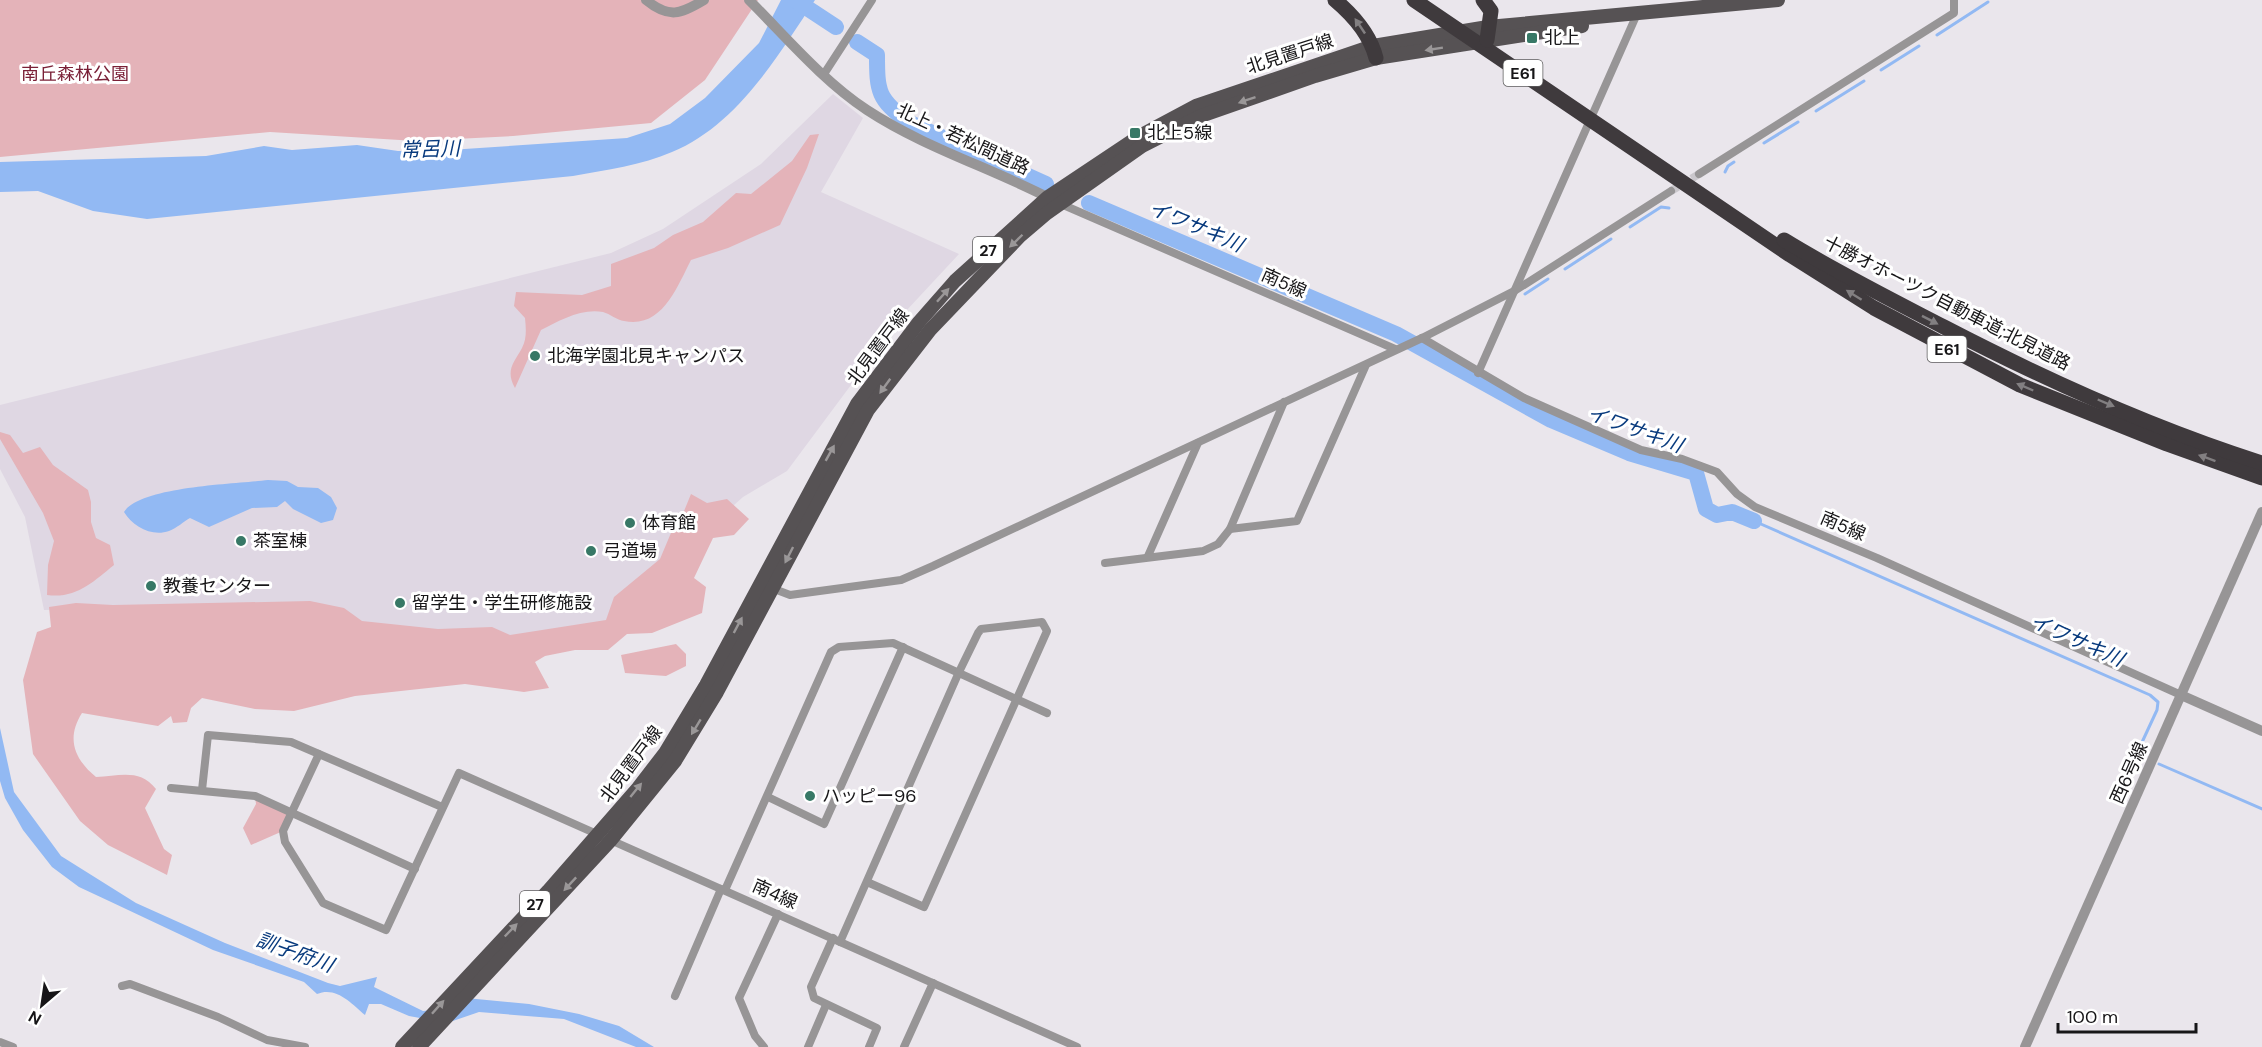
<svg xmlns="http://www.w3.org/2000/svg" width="2262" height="1047" font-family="'DM Sans','Noto Sans JP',sans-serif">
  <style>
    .built { fill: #dfd7e3 }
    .green { fill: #e4b3b9 }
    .water { fill: #92b9f3 }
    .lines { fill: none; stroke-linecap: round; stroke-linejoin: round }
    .stream { stroke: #92b9f3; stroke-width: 3 }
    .river { stroke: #92b9f3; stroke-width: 16 }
    .minor-tunnel { stroke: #cac7cc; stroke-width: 8; stroke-dasharray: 8 4; stroke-linecap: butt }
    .minor { stroke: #979596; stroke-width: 8 }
    .tertiary { stroke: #979596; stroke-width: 10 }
    .primary { stroke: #565254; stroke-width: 14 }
    .motorway { stroke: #3f3a3d; stroke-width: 15 }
    .oneway { fill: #827f81 }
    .oneway2 { fill: #9a9798 }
    .poi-dot { fill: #377866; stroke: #fff; stroke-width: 2 }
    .labels { text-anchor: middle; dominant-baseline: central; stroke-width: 6; stroke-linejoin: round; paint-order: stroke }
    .shield { fill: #fff; stroke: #5d5c5d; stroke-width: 1.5 }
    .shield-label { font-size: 16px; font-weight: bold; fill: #171618 }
    .poi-label { font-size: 18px; fill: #171618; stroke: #fff; text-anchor: start }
    .street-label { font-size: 18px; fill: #171618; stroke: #fff }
    .park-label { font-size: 18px; fill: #7a2037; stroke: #fff }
    .water-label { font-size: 20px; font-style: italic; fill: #093b7e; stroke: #fff }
  </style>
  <rect width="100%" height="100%" fill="#eae6ec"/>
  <polygon class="built" points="833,94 863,118 821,192 959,254 906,311 787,471 743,497 640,589 609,627 509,638 112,609 44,610 25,517 0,469 0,405 611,253 663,229 761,164"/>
  <g class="green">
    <polygon points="0,0 758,0 705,80 651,123 513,136 416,141 270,132 0,157"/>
    <path d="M819,134L807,168L780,225L728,248L691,260C677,287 662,329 624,321C617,320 610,314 603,312C581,308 559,321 541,330L515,388C505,370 514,363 522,348C527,339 526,328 525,318L514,306L516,292L582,295L611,286V264L654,248L673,235L703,222L736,193L751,194L792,161L810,135Z"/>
    <path d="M0,432L10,435L23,453L40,447L53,465L88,490L91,502V522L96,538L110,545L114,565C93,582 76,599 47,595L48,565L54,541L43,513L0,439Z"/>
    <path d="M691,494L707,503L727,499L749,519L734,535L713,538L694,578L706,587L702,613L652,633L627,634L608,650H575L545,656L535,662L549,688L524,692L465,684L355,696L294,711L255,709L202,698L191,708L187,722L173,723L171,716L158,726L82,713C66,738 74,759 96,777C119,776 140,768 156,789L145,808L164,849L172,855L167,875L108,845L80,821L33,754L23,680L37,632L51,627L49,607L76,603L113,605L310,601L344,608L362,621L438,629L492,627L510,635L606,620L614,597L660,559L676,521L682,516Z"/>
    <polygon points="676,644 686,654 686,666 666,676 625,673 621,655"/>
    <polygon points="255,796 293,815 283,831 251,845 243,828 256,804"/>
  </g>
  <g class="water">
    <path d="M781,0H815C778,56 737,125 672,152C642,165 606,170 573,176L147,219L93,211L38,191L0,192V162L206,156L264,146L292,150L357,145L398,151H434L627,138L670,124L705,98L759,43Z"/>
    <path d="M268,480L287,481L298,487L318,488L331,497L337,508L333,520L321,523L293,509L285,501L277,507L252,508L209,527L190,518C183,522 177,528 169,531C152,537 133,527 124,512C140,486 238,484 268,480Z"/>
    <path d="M0,728L14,792L61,856L136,903L225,943L328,983L340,986L377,977L374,987L423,1011L434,1010L466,998L529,1004L579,1014L619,1026L654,1047H636L564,1019L479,1012L447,1023L409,1016L381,1004H369L365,1015C351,1003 336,986 317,994L304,982L213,950L109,901L79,887L52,867L23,830L5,798L0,781Z"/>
  </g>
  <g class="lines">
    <g class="stream">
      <polyline points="1937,35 1988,2"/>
      <polyline points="1881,70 1919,46"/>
      <polyline points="1816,111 1864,81"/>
      <polyline points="1764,143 1798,122"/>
      <polyline points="1725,172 1728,166 1734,162"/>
      <polyline points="1630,227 1661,207 1669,208"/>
      <polyline points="1565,269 1611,239"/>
      <polyline points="1525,294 1548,279"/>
      <polyline points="1422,348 1425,346"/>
      <polyline points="1754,521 2150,695 2158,702 2157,710 2137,753 2143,756"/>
      <polyline points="2159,764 2262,809"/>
    </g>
    <g class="river">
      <polyline points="795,0 836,27"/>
      <path d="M857,42L877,55C877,92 878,99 908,122L1046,184"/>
      <polyline points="1089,203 1396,334 1551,420 1629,453 1696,473 1706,509 1717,515 1732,512 1754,521"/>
    </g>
    <polyline class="minor-tunnel" points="1671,191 1699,174"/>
    <g class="minor">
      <polyline points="824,74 872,0"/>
      <polyline points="1699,174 1954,13 1954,0"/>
      <polyline points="1061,204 1395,349"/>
      <polyline points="1422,338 1524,398 1641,450 1682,459 1717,472 1737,494 1755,507 1877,558 2181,695"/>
      <polyline points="1478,373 1637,14"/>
      <polyline points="1284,402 1230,529 1297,521 1366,365"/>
      <polyline points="1148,556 1198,443"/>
      <polyline points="1105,563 1203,551 1218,544 1230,529"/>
      <polyline points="769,587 790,595 901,580 933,566 1422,338 1516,290 1671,191"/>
      <polyline points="319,754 283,831 285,842 323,903 386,930 459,773 1077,1047"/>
      <polyline points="171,788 255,796 415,869"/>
      <polyline points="202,790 208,735 291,742 442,807"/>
      <polyline points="768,797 824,824 903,647"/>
      <polyline points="725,890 831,652 839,647 893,643 1047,713"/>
      <polyline points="833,938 811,987 814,998 877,1028 869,1047"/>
      <polyline points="840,942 959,672 978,633 981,629 1042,622 1047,631 924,907 867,882"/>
      <polyline points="122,986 130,984 218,1017 267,1040 305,1047"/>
      <polyline points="675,996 721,889"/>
      <polyline points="0,1042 13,1047"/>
      <polyline points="764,1047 755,1036 739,998 778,914"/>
      <polyline points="808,1047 826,1005"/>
      <polyline points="904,1047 933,983"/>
    </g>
    <g class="tertiary">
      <path d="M646,0C669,19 681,14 704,0"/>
      <path d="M749,0C786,37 823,81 867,110C925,148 992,168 1053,200"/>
      <polyline points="2181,695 2262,731"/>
      <polyline points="2025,1047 2262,512"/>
    </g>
    <g class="primary">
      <polyline points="402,1047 548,891 638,788 665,753 706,685 857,404 919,322 955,281 1048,197 1138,137 1196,106 1373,46 1488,27 1778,0"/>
      <polyline points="419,1047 610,841 675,761 717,692 868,410 930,330 1020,236 1047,213 1142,146 1201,116 1315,76 1376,58 1582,26"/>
    </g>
    <g class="motorway">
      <path d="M1335,0C1354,16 1370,34 1376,58"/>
      <polyline points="1414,0 1790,255 1874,308 2020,385 2167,444 2262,478"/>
      <polyline points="1483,0 1491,11 1487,40"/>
      <path d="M1784,240C1836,272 1890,299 1944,327C2046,380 2152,428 2262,463"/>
    </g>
  </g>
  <defs><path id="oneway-solid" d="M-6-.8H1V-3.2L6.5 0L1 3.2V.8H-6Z" transform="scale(1.5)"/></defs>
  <g class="oneway">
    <use href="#oneway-solid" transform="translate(1360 26) rotate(-124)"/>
    <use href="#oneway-solid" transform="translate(1854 295) rotate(-148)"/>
    <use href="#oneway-solid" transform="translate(1930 320) rotate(27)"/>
    <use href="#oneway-solid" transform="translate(2025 387) rotate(-157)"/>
    <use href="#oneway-solid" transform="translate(2106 403) rotate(23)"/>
    <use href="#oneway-solid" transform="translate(2207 458) rotate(-160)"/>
  </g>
  <g class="oneway2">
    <use href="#oneway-solid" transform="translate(1434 49) rotate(171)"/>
    <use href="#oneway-solid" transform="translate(1247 100) rotate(161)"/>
    <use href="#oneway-solid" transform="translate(1016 241) rotate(136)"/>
    <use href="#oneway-solid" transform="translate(943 295) rotate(-48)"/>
    <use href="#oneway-solid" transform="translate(885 386) rotate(126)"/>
    <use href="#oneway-solid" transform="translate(830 453) rotate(-61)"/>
    <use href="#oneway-solid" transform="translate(789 555) rotate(117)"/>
    <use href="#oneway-solid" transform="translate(738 625) rotate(-62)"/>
    <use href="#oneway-solid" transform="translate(696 727) rotate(121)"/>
    <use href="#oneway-solid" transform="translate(636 790) rotate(-51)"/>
    <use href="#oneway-solid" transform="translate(570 884) rotate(133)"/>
    <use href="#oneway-solid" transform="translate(511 930) rotate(-46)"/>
    <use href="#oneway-solid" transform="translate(438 1007) rotate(-48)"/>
  </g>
  <g class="poi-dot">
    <rect x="1526" y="32" width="12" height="12" rx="3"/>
    <rect x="1129" y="127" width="12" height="12" rx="3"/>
    <circle cx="535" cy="356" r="6"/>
    <circle cx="630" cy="523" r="6"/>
    <circle cx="241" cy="541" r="6"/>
    <circle cx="591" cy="551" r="6"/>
    <circle cx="151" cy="586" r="6"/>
    <circle cx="400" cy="603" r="6"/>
    <circle cx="810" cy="796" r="6"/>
  </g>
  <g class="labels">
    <g class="shield">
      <rect x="1503.5" y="60" width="39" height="26" rx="4.5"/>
      <rect x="973" y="237" width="30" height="26" rx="4.5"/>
      <rect x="1927.5" y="336" width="39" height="26" rx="4.5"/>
      <rect x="520" y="891" width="30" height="26" rx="4.5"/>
    </g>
    <g class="shield-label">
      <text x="1523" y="73">E61</text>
      <text x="988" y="250">27</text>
      <text x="1947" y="349">E61</text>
      <text x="535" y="904">27</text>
    </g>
    <g class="poi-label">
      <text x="1544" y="38">北上</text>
      <text x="1147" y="133">北上5線</text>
      <text x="547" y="356">北海学園北見キャンパス</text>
      <text x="642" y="523">体育館</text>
      <text x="253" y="541">茶室棟</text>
      <text x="603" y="551">弓道場</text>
      <text x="163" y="586">教養センター</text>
      <text x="412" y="603">留学生・学生研修施設</text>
      <text x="822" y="796">ハッピー96</text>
    </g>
    <g class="street-label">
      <text transform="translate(1290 54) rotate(-18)">北見置戸線</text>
      <text transform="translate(963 139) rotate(25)">北上・若松間道路</text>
      <text transform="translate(1284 283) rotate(24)">南5線</text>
      <text transform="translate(1947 303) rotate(27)">十勝オホーツク自動車道;北見道路</text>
      <text transform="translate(878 347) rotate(-53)">北見置戸線</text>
      <text transform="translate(1843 526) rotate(23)">南5線</text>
      <text transform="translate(631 764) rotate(-53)">北見置戸線</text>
      <text transform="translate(2129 773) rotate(-66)">西6号線</text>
      <text transform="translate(775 894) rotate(24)">南4線</text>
    </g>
    <g class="park-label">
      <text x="75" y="74">南丘森林公園</text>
    </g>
    <g class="water-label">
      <text transform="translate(430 149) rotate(-2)">常呂川</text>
      <text transform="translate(1196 226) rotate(23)">イワサキ川</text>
      <text transform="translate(1635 429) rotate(20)">イワサキ川</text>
      <text transform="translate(2077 640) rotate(24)">イワサキ川</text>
      <text transform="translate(295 952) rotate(20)">訓子府川</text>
    </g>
  </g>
  <g transform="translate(42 1005) rotate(209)" stroke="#ffffff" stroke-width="4.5" paint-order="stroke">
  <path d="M0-4.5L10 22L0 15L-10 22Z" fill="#171618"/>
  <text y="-9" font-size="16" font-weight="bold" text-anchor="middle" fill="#171618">N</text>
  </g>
  <path d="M2058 1023v9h138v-9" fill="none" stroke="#171618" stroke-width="3"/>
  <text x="2067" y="1023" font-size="18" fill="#171618" stroke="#ffffff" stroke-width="4.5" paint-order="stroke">100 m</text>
</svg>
